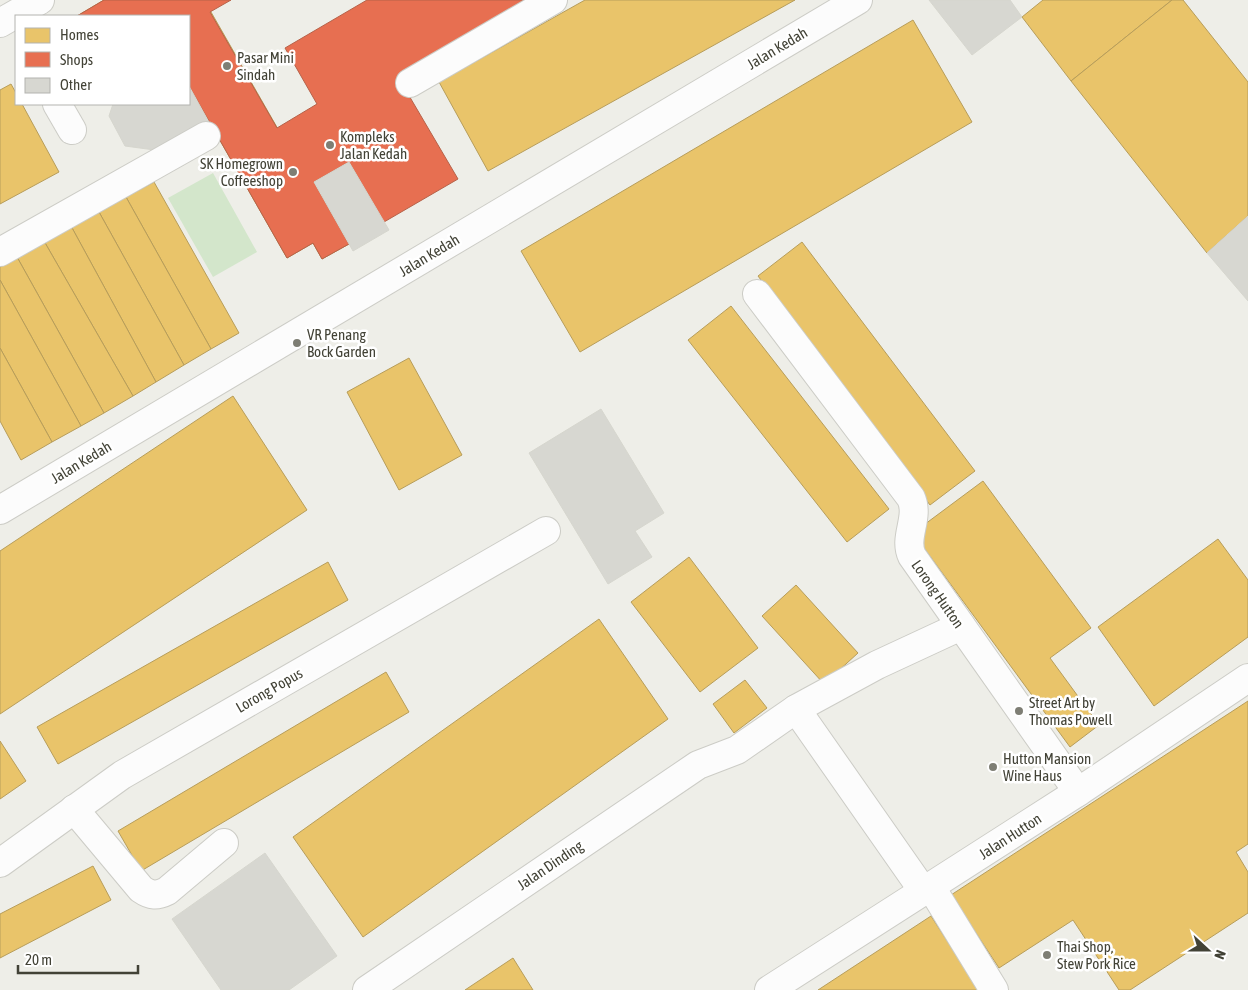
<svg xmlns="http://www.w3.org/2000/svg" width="1248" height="990" font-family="'Asap Condensed',sans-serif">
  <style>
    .green { fill: #d3e6cb }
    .homes { fill: #e9c46a; stroke: #b79d5a }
    .shops { fill: #e76f51; stroke: #b66249 }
    .building { fill: #d7d7d1; stroke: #d6d6ce }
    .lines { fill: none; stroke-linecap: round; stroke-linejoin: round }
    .minor-casing { stroke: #ccccc6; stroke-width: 30 }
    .minor { stroke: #fcfcfc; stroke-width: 28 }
    .poi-dot { fill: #7e7e74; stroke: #fff; stroke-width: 2 }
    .labels { text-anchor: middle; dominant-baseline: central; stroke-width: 5; stroke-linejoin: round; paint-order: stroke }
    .street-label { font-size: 15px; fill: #424236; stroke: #fff }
    .poi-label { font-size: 15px; fill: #424236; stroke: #fff; text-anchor: start }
  </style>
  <rect width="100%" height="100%" fill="#eeeee8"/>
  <polygon class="green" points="213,173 257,252 213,277 168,198"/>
  <g class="homes">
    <polygon points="104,0 216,0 207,5 306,178 336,160 325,140 342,130 329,107 340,100 329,81 376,53 389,76 381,81 393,101 399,97 418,129 411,132 422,153 430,148 443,171 399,196 389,179 376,186 359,156 349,162 314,182 349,244 322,259 313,243 287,258 189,86 189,16 77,16"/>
    <polygon points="585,0 795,0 488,171 439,82"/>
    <polygon points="1043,0 1172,0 1071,81 1022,17"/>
    <polygon points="1172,0 1183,0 1248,82 1248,216 1207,253 1071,81"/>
    <polygon points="913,20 972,122 580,352 521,251"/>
    <polygon points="11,84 16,93 16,104 22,104 59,172 0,204 0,90"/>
    <polygon points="154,182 239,333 211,349 126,197"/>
    <polygon points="126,197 211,349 184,365 99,212"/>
    <polygon points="99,212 184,365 156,382 71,226"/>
    <polygon points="71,226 156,382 133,396 44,241"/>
    <polygon points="44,241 133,396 104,413 17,257"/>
    <polygon points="802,242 975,471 930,505 758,276"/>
    <polygon points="17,257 104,413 81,426 0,280 0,266"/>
    <polygon points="0,280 81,426 52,442 0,348"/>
    <polygon points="731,306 889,509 847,542 688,340"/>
    <polygon points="0,348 52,442 21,460 0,421"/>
    <polygon points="409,358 462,455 399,490 347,392"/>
    <polygon points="233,396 307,510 0,714 0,551"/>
    <polygon points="983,481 1091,628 1050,658 1099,725 1070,747 913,533"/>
    <polygon points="1218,539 1248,580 1248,637 1154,706 1098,627"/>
    <polygon points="689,557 758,648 700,692 631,602"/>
    <polygon points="328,562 348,600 58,764 37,727"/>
    <polygon points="796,585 858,653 824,684 762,616"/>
    <polygon points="599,619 668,719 363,937 293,837"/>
    <polygon points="386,672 409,712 141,871 118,831"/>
    <polygon points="745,680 767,708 734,733 713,704"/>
    <polygon points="1248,701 1248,844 1236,852 1248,872 1248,913 1130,990 1119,990 1073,920 999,968 951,895"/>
    <polygon points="0,741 26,781 0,799"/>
    <polygon points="93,866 111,900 0,958 0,914"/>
    <polygon points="931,916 979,990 818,990"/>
    <polygon points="513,958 533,990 465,990"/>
  </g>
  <polygon class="shops" points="104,0 231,0 210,12 277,128 317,104 285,48 367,0 542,0 401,82 458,179 384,222 349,162 314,182 349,244 322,259 313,243 287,258 189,86 189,16 77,16"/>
  <g class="building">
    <polygon points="929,0 1010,0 1022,17 972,55"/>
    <polygon points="189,86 210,124 162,151 125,146 109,116 113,104 189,104"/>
    <polygon points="349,162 389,230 353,251 314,182"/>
    <polygon points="1248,216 1248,301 1207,253"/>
    <polygon points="601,409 664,513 635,531 652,557 608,584 529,453"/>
    <polygon points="265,853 337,956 289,990 221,990 172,919"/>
  </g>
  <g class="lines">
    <g class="minor-casing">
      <g id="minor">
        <polyline points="0,23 40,0"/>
        <polyline points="410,83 553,0"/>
        <polyline points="57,104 72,130"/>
        <polyline points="0,252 206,136"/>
        <path d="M757,294L911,498C920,518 903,537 912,556L1078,792"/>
        <polyline points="0,510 858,0"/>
        <polyline points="796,709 924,892"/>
        <path d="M74,809L141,889C151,896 157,896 167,891L224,843"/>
        <polyline points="0,863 122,775 546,531"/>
        <polyline points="931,887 994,990"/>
        <polyline points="367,990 698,765 737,750 796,709 877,665 961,626"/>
        <polyline points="769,990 1078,792 1248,678"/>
      </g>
    </g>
    <use href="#minor" class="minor"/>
  </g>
  <g class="poi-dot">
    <circle cx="227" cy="66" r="5"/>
    <circle cx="330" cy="145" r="5"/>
    <circle cx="293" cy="172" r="5"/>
    <circle cx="297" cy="343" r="5"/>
    <circle cx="1019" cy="711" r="5"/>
    <circle cx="993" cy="767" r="5"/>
    <circle cx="1047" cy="955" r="5"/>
  </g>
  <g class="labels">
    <g class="street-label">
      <text transform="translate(777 48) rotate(-31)">Jalan Kedah</text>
      <text transform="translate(429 255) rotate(-31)">Jalan Kedah</text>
      <text transform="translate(81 462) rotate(-31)">Jalan Kedah</text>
      <text transform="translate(938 594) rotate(55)">Lorong Hutton</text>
      <text transform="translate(269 690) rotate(-30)">Lorong Popus</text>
      <text transform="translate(1010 836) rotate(-33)">Jalan Hutton</text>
      <text transform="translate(550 865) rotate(-34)">Jalan Dinding</text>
    </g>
    <g class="poi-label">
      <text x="237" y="57">Pasar Mini<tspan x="237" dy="17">Sindah</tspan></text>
      <text x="340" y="136">Kompleks<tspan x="340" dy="17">Jalan Kedah</tspan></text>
      <text x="283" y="163" text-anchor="end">SK Homegrown<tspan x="283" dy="17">Coffeeshop</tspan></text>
      <text x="307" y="334">VR Penang<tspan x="307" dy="17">Bock Garden</tspan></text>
      <text x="1029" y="702">Street Art by<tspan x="1029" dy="17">Thomas Powell</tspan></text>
      <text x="1003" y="758">Hutton Mansion<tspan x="1003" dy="17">Wine Haus</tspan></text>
      <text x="1057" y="946">Thai Shop,<tspan x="1057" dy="17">Stew Pork Rice</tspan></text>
    </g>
  </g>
  <rect x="15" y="15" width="175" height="90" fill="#ffffff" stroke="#b3b3af"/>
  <rect x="25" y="28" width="25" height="15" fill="#e9c46a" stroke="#b3b3af"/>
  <text x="60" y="40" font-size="15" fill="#424236">Homes</text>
  <rect x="25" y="52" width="25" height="15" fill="#e76f51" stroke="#b3b3af"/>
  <text x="60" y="65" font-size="15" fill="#424236">Shops</text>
  <rect x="25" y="78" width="25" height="15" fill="#d7d7d1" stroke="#b3b3af"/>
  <text x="60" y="90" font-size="15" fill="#424236">Other</text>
  <g transform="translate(1208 950) rotate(111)" stroke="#ffffff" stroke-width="4" paint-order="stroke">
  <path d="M0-4L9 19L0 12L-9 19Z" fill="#424236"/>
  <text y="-8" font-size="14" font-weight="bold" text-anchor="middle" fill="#424236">N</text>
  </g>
  <path d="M18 965v8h120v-8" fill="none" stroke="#424236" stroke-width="2.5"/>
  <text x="25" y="965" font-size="15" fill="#424236" stroke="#ffffff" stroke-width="4" paint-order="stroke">20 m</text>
</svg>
